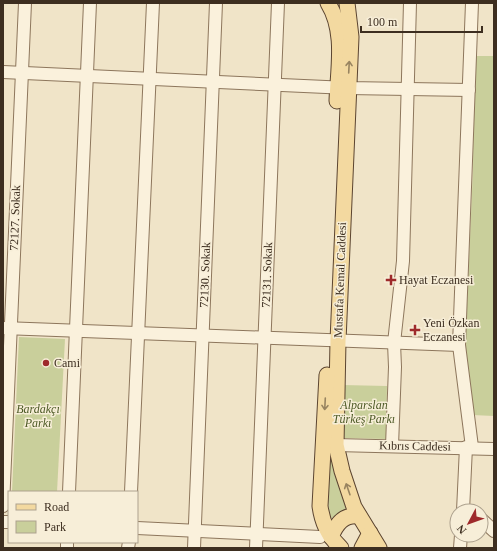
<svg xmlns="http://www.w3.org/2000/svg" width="497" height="551" font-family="Georgia,serif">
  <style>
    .green { fill: #c9cf9b }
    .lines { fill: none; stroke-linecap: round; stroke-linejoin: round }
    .minor-casing { stroke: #8d765c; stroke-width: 14 }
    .major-casing { stroke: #5b4430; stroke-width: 17 }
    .minor { stroke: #faf1dc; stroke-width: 12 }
    .major { stroke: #f3d9a0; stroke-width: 15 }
    .oneway { stroke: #988460 }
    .poi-dot { fill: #9e2a2b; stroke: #f7eed8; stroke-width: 1.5 }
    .labels { text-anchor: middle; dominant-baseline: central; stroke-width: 3; stroke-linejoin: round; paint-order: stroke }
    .street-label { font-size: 12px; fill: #3d2e20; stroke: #f7eed8 }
    .poi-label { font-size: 12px; fill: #3d2e20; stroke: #f7eed8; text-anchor: start }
    .park-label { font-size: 12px; font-style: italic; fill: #4d5a26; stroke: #f7eed8 }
  </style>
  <rect width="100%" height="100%" fill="#f0e4c8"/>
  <g class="green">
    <polygon points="474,56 494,56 494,416 472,415 465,351 473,169"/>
    <polygon points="19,337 65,339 57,492 12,492"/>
    <polygon points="342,385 387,386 386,439 341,438"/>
    <polygon points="329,461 335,462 350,511 339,513 329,520 328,501"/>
  </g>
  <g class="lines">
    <g class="minor-casing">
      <g id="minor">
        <polyline points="3,72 348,88 469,90"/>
        <polyline points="3,328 459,345"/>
        <polyline points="336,445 494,449"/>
        <polyline points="392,446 395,367 394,343 403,261 410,3"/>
        <polyline points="472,447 459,345 472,3"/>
        <polyline points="69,492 90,3"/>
        <polyline points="131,492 153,3"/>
        <polyline points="3,506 25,3"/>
        <polyline points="463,511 466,447"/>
        <polyline points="481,519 494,531"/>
        <polyline points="3,522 9,522"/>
        <polyline points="137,528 320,537"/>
        <polyline points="67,548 67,542"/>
        <polyline points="128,548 129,542"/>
        <polyline points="194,548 216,3"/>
        <polyline points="256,548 278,3"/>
        <polyline points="460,548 461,535"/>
      </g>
    </g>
    <g class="major-casing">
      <g id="major">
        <path d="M328,3C346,32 338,69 337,101"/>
        <polyline points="347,3 351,37 338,341 336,445 342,471 354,507 379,548"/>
        <path d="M327,375L320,506C322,522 329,537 341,548"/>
        <path d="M331,537C336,524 344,514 359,516"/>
        <polyline points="362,548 370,533"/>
      </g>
    </g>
    <use href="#minor" class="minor"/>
    <use href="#major" class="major"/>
  </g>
  <defs><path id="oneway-shaft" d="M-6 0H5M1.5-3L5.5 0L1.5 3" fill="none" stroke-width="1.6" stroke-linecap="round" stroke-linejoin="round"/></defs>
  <g class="oneway">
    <use href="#oneway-shaft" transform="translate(349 67) rotate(-87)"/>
    <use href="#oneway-shaft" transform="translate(325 404) rotate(93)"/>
    <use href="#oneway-shaft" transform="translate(348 489) rotate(-109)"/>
  </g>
  <g class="poi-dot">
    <path d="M389 274h4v4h4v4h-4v4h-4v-4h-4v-4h4z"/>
    <path d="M413 324h4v4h4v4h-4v4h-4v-4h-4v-4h4z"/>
    <circle cx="46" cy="363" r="4"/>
  </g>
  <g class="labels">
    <g class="street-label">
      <text transform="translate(15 218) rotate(-88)">72127. Sokak</text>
      <text transform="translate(205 275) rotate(-88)">72130. Sokak</text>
      <text transform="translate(267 275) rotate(-88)">72131. Sokak</text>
      <text transform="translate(340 280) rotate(-88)">Mustafa Kemal Caddesi</text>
      <text transform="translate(415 446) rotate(1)">Kıbrıs Caddesi</text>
    </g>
    <g class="poi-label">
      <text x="399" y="280">Hayat Eczanesi</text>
      <text x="423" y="323">Yeni Özkan<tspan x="423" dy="14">Eczanesi</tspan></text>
      <text x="54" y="363">Cami</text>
    </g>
    <g class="park-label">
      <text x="364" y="405">Alparslan<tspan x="364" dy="14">Türkeş Parkı</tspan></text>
      <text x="38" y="409">Bardakçı<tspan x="38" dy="14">Parkı</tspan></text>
    </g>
  </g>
  <rect width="497" height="551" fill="none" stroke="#3d2e20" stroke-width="8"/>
  <rect x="8" y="491" width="130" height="52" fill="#f7eed8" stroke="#ada18e"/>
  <rect x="16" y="504" width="20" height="6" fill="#f3d9a0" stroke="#ada18e"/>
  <text x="44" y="511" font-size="12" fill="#3d2e20">Road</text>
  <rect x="16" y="521" width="20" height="12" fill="#c9cf9b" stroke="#ada18e"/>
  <text x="44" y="531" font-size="12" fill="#3d2e20">Park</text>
  <g transform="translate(469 523) rotate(229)"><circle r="19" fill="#f7eed8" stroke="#ada18e"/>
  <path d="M0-3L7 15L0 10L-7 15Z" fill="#9e2a2b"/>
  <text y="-6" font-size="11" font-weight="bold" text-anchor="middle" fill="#3d2e20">N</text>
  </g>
  <path d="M361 26v6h121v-6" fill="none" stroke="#3d2e20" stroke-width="2"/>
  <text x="367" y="26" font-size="12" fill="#3d2e20" stroke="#f7eed8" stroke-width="3" paint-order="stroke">100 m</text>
</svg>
